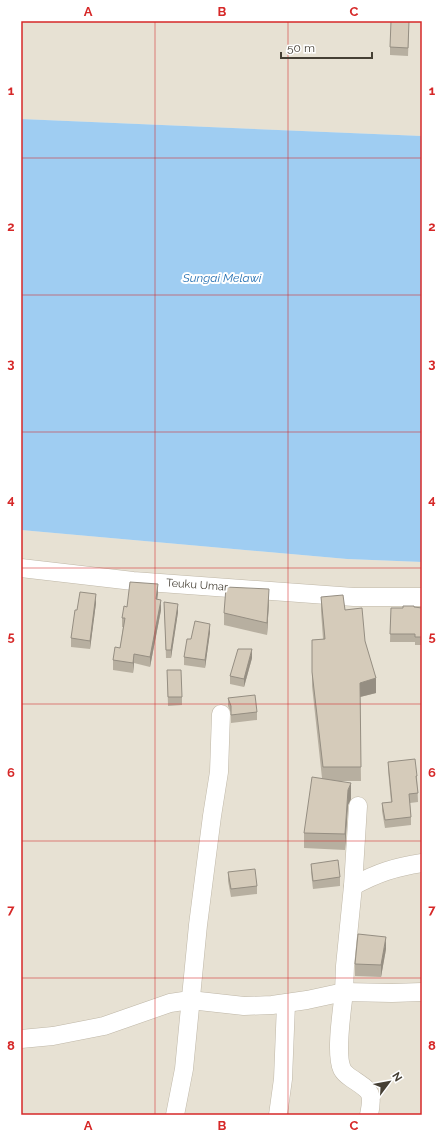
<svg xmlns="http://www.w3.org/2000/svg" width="443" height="1136" font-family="Raleway,sans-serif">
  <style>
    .residential { fill: #e7e1d3 }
    .water { fill: #9fcdf2 }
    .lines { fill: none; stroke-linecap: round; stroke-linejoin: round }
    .minor-casing { stroke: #bfb7a7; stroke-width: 19 }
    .minor { stroke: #fff; stroke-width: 18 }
    .wall { fill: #b7afa0 }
    .shaded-wall { fill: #958e82 }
    .building { fill: #d5cbba; stroke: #958e82 }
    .grid { fill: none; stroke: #d62828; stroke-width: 1; stroke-opacity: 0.55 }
    .labels { text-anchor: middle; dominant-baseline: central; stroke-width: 4; stroke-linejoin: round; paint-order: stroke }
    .street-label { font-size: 11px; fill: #453f34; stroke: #fff }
    .water-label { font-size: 12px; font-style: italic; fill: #2b74b4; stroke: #fff }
    .neatline { fill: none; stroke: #d62828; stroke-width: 1.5 }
    .grid-label { font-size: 13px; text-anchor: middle; font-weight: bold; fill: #d62828 }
  </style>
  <rect width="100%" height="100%" fill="#f3efe5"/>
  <g class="residential">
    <polygon points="21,21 422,21 422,136 21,119"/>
    <polygon points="21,530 347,559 422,562 422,1115 21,1115"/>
  </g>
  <polygon class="water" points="21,119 422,136 422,562 347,559 21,530"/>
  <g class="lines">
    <g class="minor-casing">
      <g id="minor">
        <polyline points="21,568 133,581 354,597 422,597"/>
        <path d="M353,886C377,873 395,867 422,863"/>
        <polyline points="21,1039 53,1036 104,1026 170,1003 190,1000 244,1006 272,1005 307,1000 344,992 345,966 353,886 358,806"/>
        <polyline points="175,1115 184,1069 198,925 212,816 219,772 221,714"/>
        <polyline points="278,1115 283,1079 286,1004"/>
        <path d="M369,1115C374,1091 370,1091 351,1078C348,1076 344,1073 342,1069C335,1054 342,1010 344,992L392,993L422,992"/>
      </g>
    </g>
    <use href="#minor" class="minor"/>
  </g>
  <g class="wall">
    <polygon points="409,30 408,56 390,55 390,47"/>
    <polygon points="158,593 157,599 161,610 150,667 134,663 133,673 113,670 113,660 120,648 123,627 122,627 122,618 127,607"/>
    <polygon points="321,597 345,610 365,641 376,693 360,697 361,781 341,781 351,799 348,805 345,850 304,848 304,833 322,778 312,686 312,640 323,639 321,611"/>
    <polygon points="269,601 267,635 224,625 224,613"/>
    <polygon points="164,602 178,612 171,658 166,658"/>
    <polygon points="96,603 90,649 71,647 71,638 77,610"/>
    <polygon points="391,608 422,608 422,645 415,645 415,642 390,642"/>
    <polygon points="210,632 205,668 184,665 184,657 191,639"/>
    <polygon points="252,658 244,687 230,684 230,676"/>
    <polygon points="167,670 182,697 182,705 168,706"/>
    <polygon points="228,698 257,712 257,720 231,723 231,713 228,706"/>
    <polygon points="388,762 417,776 418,802 410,803 411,817 411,825 385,828 382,811 382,803 391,802 388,770"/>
    <polygon points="311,864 340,877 340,886 313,889 311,872"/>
    <polygon points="228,872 257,886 257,894 231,897 228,881"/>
    <polygon points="386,949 381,977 355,976 355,964"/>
  </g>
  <g class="shaded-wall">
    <polygon points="158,584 158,593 156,609 156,599"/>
    <polygon points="269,589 269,601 267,635 267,623"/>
    <polygon points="96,594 96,603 90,649 90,641"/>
    <polygon points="161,600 161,610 150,667 150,657"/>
    <polygon points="178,604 178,612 171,658 171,650"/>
    <polygon points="210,624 210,632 205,668 205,660"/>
    <polygon points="252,649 252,658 244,687 244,679"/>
    <polygon points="134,654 134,663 133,673 133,663"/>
    <polygon points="376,678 376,693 360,697 360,683"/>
    <polygon points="351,783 351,799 348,805 345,850 345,834 348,790"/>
    <polygon points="386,937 386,949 381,977 381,965"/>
  </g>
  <g class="building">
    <polygon points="391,21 409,21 408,48 390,47"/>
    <polygon points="130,582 158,584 156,599 161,600 150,657 134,654 133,663 113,660 115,647 120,648 125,618 122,618 124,606 127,607"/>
    <polygon points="226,587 269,589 267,623 224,613"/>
    <polygon points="80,592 96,594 90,641 71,638 75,610 77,610"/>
    <polygon points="343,595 345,610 362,608 365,641 376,678 360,683 361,767 323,767 312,672 312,640 325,639 321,597"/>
    <polygon points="164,602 178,604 171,650 166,650"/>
    <polygon points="403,606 414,606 414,607 422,608 422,637 415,637 415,634 390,634 391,608 403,608"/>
    <polygon points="195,621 210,624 205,660 184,657 187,639 191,639"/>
    <polygon points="238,649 252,649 244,679 230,676"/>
    <polygon points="167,670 181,670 182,697 168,697"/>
    <polygon points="255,695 257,712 231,715 231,706 228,698"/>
    <polygon points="415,759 417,776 416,776 418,793 409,794 411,817 385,820 382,803 392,802 388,762"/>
    <polygon points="312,777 351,783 348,790 345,834 304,833"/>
    <polygon points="338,860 340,877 313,881 311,864"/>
    <polygon points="255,869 257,886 231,889 228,872"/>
    <polygon points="358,934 386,937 381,965 355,964"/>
  </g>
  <path class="grid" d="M155,21V1115M288,21V1115M21,158H422M21,295H422M21,432H422M21,568H422M21,704H422M21,841H422M21,978H422"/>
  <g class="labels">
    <g class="street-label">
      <text transform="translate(197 585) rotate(4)">Teuku Umar</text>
    </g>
    <g class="water-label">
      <text x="222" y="278">Sungai Melawi</text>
    </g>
  </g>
  <rect width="443" height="1136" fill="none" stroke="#ffffff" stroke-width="44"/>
  <g transform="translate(389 1082) rotate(58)" stroke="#ffffff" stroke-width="3" paint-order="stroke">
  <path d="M0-3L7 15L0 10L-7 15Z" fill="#453f34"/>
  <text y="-6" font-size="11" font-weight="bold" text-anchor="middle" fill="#453f34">N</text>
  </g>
  <path d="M281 52v6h91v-6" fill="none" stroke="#453f34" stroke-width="2"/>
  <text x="287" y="52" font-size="12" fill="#453f34" stroke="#ffffff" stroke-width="3" paint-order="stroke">50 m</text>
  <rect x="22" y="22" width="399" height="1092" class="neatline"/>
  <g class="grid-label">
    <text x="88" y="16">A</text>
    <text x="222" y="16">B</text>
    <text x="354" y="16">C</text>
    <text x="11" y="95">1</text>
    <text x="432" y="95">1</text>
    <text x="11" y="231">2</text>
    <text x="432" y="231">2</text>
    <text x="11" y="368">3</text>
    <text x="432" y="368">3</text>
    <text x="11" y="504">4</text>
    <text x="432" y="504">4</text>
    <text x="11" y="641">5</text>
    <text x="432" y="641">5</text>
    <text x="11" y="777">6</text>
    <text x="432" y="777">6</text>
    <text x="11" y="914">7</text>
    <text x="432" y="914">7</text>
    <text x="11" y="1050">8</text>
    <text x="432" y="1050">8</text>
    <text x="88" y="1130">A</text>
    <text x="222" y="1130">B</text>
    <text x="354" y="1130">C</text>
  </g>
</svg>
